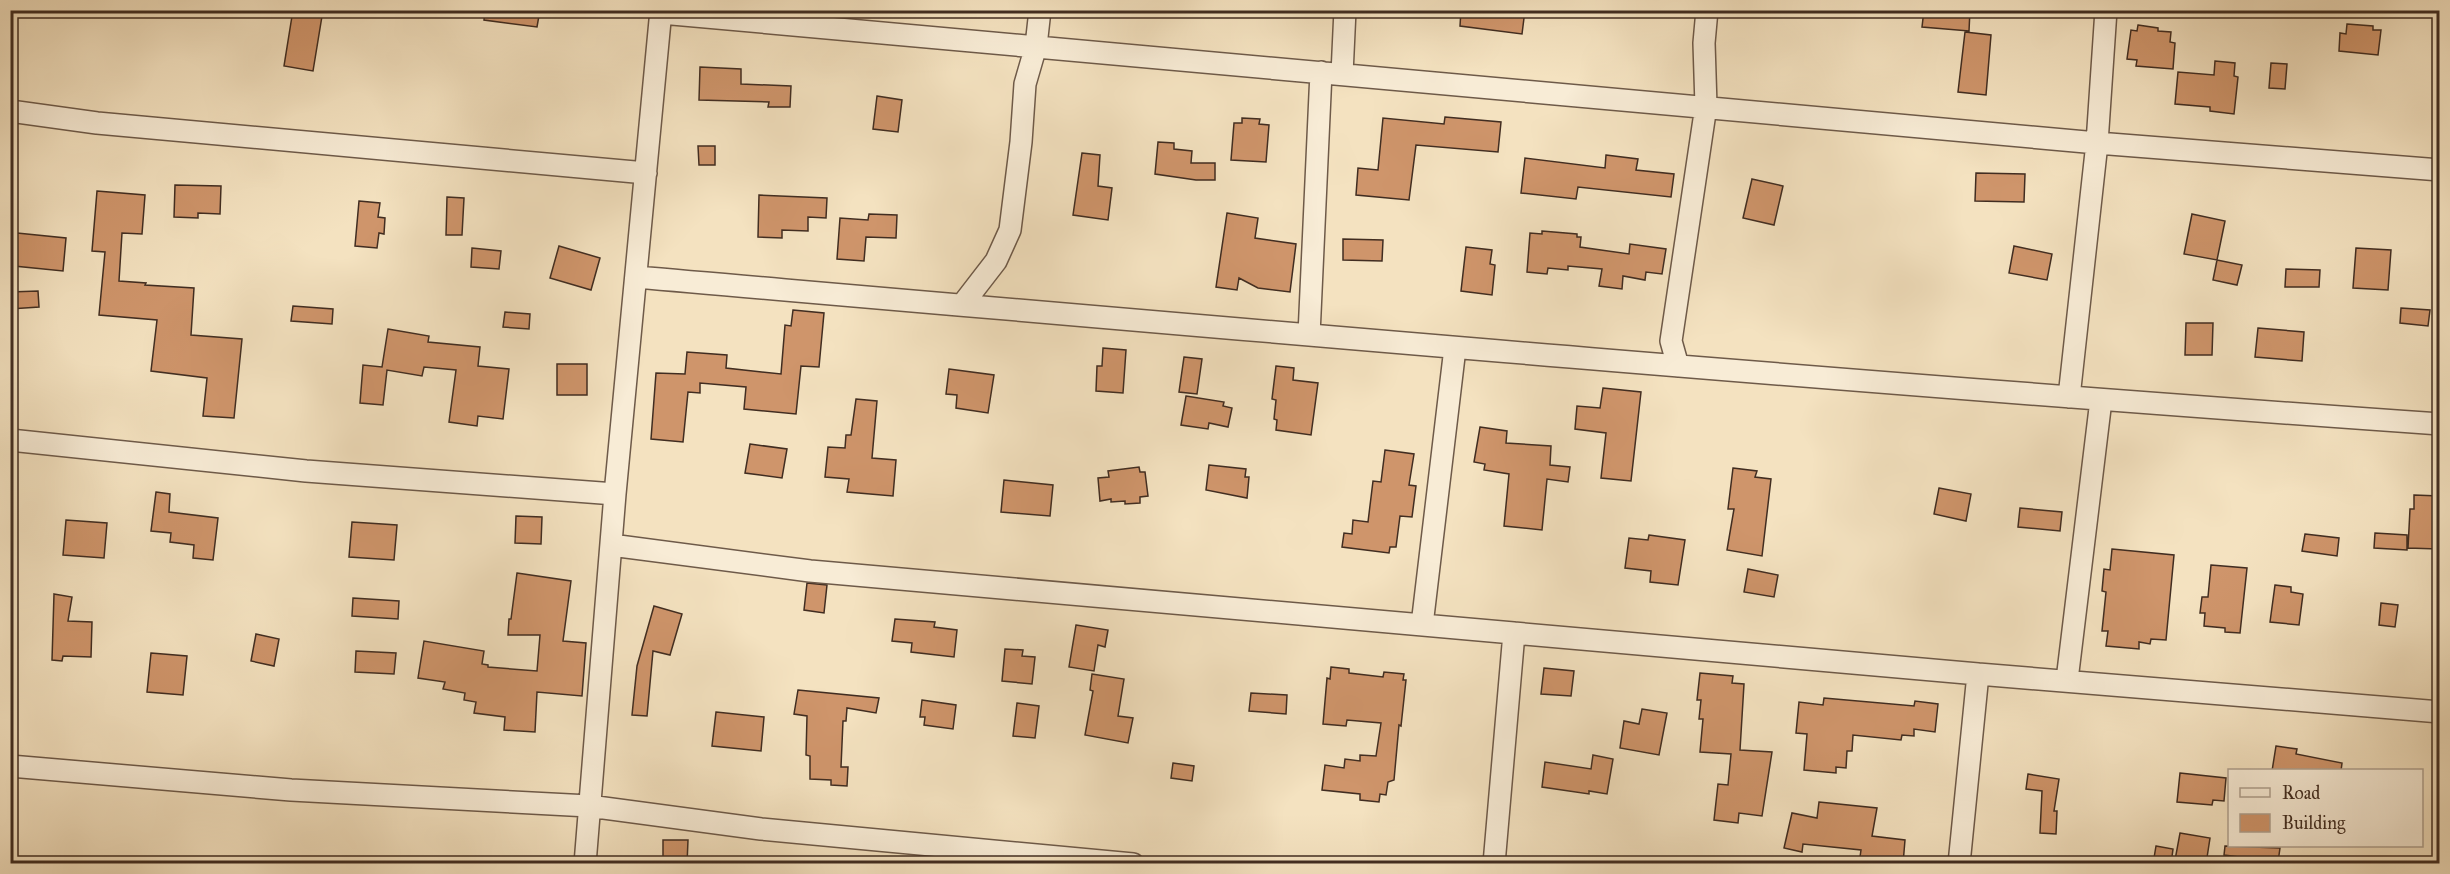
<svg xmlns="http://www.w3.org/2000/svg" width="2450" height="874" viewBox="0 0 2450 874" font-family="'IM FELL Great Primer',serif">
  <rect width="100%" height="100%" fill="#f4e2c0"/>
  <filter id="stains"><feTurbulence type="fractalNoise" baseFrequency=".00333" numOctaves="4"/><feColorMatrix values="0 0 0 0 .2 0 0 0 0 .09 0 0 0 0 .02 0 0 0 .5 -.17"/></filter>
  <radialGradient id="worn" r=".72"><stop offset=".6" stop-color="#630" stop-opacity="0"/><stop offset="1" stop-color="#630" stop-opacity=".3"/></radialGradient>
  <path fill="#cf956b" stroke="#412d21" stroke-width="1.5" d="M 293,10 L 323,10 L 313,71 L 284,66 Z
    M 485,10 L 540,10 L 537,27 L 484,20 Z
    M 1461,10 L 1525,10 L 1522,34 L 1460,26 Z
    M 1924,10 L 1970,10 L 1969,31 L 1922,27 Z
    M 2347,24 L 2373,26 L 2373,30 L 2381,30 L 2378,55 L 2339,51 L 2340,33 L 2346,34 Z
    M 2138,25 L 2158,28 L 2158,31 L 2171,32 L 2170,42 L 2175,43 L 2173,69 L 2136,66 L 2137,60 L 2127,59 L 2131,30 L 2137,31 Z
    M 1965,32 L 1991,35 L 1986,95 L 1958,92 Z
    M 2215,61 L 2235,63 L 2234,76 L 2238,77 L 2234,114 L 2210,111 L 2210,107 L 2175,104 L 2178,72 L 2214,75 Z
    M 2271,63 L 2287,64 L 2285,89 L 2269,88 Z
    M 700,67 L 741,69 L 741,84 L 791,86 L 790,107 L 768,107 L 769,102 L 699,100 Z
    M 877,96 L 902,100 L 898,132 L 873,129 Z
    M 1445,117 L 1501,122 L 1498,152 L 1416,145 L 1409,200 L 1356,195 L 1358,168 L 1378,170 L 1383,118 L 1444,124 Z
    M 1242,118 L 1260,119 L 1259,124 L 1269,125 L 1266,162 L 1231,160 L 1234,123 L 1242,123 Z
    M 1158,142 L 1174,143 L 1174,149 L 1192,151 L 1191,163 L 1215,163 L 1215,180 L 1196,180 L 1155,174 Z
    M 698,146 L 715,146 L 715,165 L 699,165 Z
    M 1082,153 L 1100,155 L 1098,186 L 1112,188 L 1108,220 L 1073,215 Z
    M 1606,155 L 1638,159 L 1636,170 L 1674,174 L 1671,197 L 1578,187 L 1576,199 L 1521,193 L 1525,158 L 1605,168 Z
    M 1976,173 L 2025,174 L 2024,202 L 1975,201 Z
    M 1752,179 L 1783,186 L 1774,225 L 1743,218 Z
    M 175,185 L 221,186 L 220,214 L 198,213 L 198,218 L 174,217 Z
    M 97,191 L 145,195 L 142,234 L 122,233 L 119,281 L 146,283 L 145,285 L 194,288 L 191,335 L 242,339 L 234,418 L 203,416 L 207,378 L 151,371 L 157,320 L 99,315 L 105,252 L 92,251 Z
    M 759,195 L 827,198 L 826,218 L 808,217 L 808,231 L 782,230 L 782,238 L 758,237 Z
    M 447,197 L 464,198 L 462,235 L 446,235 Z
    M 359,201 L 380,203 L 378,217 L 385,218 L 384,234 L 379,233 L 377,248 L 355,246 Z
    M 1227,213 L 1258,218 L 1255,238 L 1296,244 L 1290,292 L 1258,288 L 1239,278 L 1237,290 L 1216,287 Z
    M 869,214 L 897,215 L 896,238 L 866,237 L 864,261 L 837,259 L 840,218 L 868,220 Z
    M 2192,214 L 2225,221 L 2217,260 L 2184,254 Z
    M 1542,231 L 1577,234 L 1577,237 L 1581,237 L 1580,247 L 1629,254 L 1630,244 L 1666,249 L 1662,274 L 1646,272 L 1645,280 L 1623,276 L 1622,289 L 1599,286 L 1602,269 L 1568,266 L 1568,270 L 1548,268 L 1547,274 L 1527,272 L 1530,233 L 1542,234 Z
    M 17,233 L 66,238 L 63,271 L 14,266 Z
    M 1343,239 L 1383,240 L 1382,261 L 1343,260 Z
    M 559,246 L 600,258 L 591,290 L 550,278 Z
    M 2014,246 L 2052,254 L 2047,280 L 2009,273 Z
    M 1466,247 L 1492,250 L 1490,264 L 1495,265 L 1492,295 L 1461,291 Z
    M 472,248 L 501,251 L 499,269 L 471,267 Z
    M 2356,248 L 2391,250 L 2388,290 L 2353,288 Z
    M 2217,260 L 2242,265 L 2237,285 L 2213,280 Z
    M 2286,269 L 2320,270 L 2319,287 L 2285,287 Z
    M 38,291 L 39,307 L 10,309 L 10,292 Z
    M 293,306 L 333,309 L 332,324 L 291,321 Z
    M 2401,308 L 2430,310 L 2428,326 L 2400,323 Z
    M 793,310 L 824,313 L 819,367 L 801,366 L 796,414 L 744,409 L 746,387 L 700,383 L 700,393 L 688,392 L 683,442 L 651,439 L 656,373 L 685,374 L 687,352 L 727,355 L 726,368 L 781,374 L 785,325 L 791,326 Z
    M 505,312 L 530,314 L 529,329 L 503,327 Z
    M 2186,323 L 2213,323 L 2212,355 L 2185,355 Z
    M 2258,328 L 2304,332 L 2302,361 L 2255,357 Z
    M 388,329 L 429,336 L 428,342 L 480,347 L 478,366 L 509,369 L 503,419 L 478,416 L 477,426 L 449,422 L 456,370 L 424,367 L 422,376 L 387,370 L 383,405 L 360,403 L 363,365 L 382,367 Z
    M 1103,348 L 1126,350 L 1123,393 L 1096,391 L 1097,366 L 1102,366 Z
    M 1184,357 L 1202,359 L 1197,394 L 1179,392 Z
    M 557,364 L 587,364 L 587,395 L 557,395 Z
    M 1276,366 L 1294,368 L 1293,380 L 1318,383 L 1311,435 L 1276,430 L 1277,420 L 1274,419 L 1276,400 L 1272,399 Z
    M 949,369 L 994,375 L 988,413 L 956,408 L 957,395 L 946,394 Z
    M 1603,388 L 1641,392 L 1631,481 L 1601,478 L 1606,433 L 1575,429 L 1577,406 L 1600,408 Z
    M 1186,396 L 1224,402 L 1223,406 L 1232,408 L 1228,427 L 1209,423 L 1208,429 L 1181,425 Z
    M 856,399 L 877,401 L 872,458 L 896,460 L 893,496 L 847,492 L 849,479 L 825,477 L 828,447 L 845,448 L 846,435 L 851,435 Z
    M 1480,427 L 1507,431 L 1506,443 L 1551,446 L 1550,465 L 1570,467 L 1568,482 L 1547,479 L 1542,530 L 1504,526 L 1509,474 L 1484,470 L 1485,464 L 1474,462 Z
    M 750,444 L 787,449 L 782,478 L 745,473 Z
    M 1385,450 L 1414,454 L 1409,485 L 1416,486 L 1412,517 L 1400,516 L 1396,547 L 1390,547 L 1389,553 L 1342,547 L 1344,533 L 1352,534 L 1353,520 L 1368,522 L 1373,481 L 1381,482 Z
    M 1209,465 L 1246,469 L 1245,477 L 1249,477 L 1247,498 L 1206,490 Z
    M 1139,467 L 1140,472 L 1145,472 L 1148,496 L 1140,497 L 1140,503 L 1125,504 L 1125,501 L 1111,502 L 1111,499 L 1100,501 L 1098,478 L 1109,477 L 1108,471 Z
    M 1733,468 L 1757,471 L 1755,477 L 1771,479 L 1762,556 L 1727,550 L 1734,509 L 1728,509 Z
    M 1004,480 L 1053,485 L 1050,516 L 1001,512 Z
    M 1939,488 L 1971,494 L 1966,521 L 1934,514 Z
    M 156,492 L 170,494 L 169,512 L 218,518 L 213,560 L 193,558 L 194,545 L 170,542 L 171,533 L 151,531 Z
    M 2414,495 L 2439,496 L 2438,549 L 2408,548 L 2410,509 L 2414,509 Z
    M 2020,508 L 2062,512 L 2060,531 L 2018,527 Z
    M 516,516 L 542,517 L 541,544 L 515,543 Z
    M 66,520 L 107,523 L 104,558 L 63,555 Z
    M 352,522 L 397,525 L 394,560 L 349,557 Z
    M 2375,533 L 2407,535 L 2407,550 L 2374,548 Z
    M 2305,534 L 2339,538 L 2337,556 L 2302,551 Z
    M 1649,535 L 1685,540 L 1678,585 L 1650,582 L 1651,571 L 1625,568 L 1629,538 L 1648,540 Z
    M 2112,549 L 2174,555 L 2166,640 L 2151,639 L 2150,644 L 2139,642 L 2139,649 L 2106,646 L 2108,631 L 2102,631 L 2106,592 L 2102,591 L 2104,569 L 2110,570 Z
    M 2211,565 L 2247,568 L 2240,633 L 2225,632 L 2225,628 L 2204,626 L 2205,613 L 2200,613 L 2202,597 L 2208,597 Z
    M 1748,569 L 1778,575 L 1774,597 L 1744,592 Z
    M 517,573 L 571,581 L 563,641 L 586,643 L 582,696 L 537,692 L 535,732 L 504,730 L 505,717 L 474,713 L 476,702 L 464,700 L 465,693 L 443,689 L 445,682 L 418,678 L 424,641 L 484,651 L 482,664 L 488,665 L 488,667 L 537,671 L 540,635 L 508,635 L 509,619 L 511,619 Z
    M 807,583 L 827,585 L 824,613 L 804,610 Z
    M 2275,585 L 2291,587 L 2291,592 L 2303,594 L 2299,625 L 2270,622 Z
    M 54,594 L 72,597 L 68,621 L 92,622 L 91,657 L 63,656 L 62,661 L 52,660 Z
    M 353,598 L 399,601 L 398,619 L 352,616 Z
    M 2381,603 L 2398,605 L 2395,627 L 2379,625 Z
    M 654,606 L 682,614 L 670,655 L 653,651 L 647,716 L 632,715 L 637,666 Z
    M 895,619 L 935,622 L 934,627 L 957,630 L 954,657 L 911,652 L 912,643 L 892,641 Z
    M 1076,625 L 1108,630 L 1105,647 L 1098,645 L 1094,671 L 1069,667 Z
    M 256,634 L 279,639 L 274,666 L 251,661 Z
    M 1005,649 L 1023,650 L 1022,656 L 1035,657 L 1032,684 L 1002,681 Z
    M 356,651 L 396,653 L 394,674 L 355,672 Z
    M 151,653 L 187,656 L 183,695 L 147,692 Z
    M 1331,667 L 1349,669 L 1349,673 L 1383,677 L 1384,672 L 1404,674 L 1403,680 L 1406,680 L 1401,726 L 1399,725 L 1394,780 L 1388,782 L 1386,795 L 1380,794 L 1379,802 L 1360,800 L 1360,794 L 1322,790 L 1325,765 L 1344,768 L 1345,759 L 1360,761 L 1360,755 L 1376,756 L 1381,723 L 1347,720 L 1346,726 L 1323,724 L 1327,678 L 1330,679 Z
    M 1544,668 L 1574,671 L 1571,696 L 1541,694 Z
    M 1700,673 L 1733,676 L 1732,683 L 1744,684 L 1740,750 L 1772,752 L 1762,816 L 1739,813 L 1738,823 L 1714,820 L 1718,784 L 1728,785 L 1731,754 L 1700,752 L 1703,719 L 1699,719 L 1701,700 L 1697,700 Z
    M 1092,674 L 1124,679 L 1118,716 L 1133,718 L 1128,743 L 1085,735 L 1093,691 L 1090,690 Z
    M 798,690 L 879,698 L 876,713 L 847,708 L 846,721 L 843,721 L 841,767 L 848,767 L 847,786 L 831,785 L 831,780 L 810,779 L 810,756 L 806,755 L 807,716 L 794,714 Z
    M 1251,693 L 1287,695 L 1286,714 L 1249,711 Z
    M 1824,698 L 1914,706 L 1915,701 L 1938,704 L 1935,732 L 1914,729 L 1914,736 L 1902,735 L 1901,740 L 1853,735 L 1852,751 L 1847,751 L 1846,768 L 1836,767 L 1836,773 L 1804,770 L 1807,734 L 1796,733 L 1799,702 L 1823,705 Z
    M 922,700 L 956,705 L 953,729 L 924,725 L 925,717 L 920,717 Z
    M 1017,703 L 1039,706 L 1035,738 L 1013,736 Z
    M 1642,709 L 1667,713 L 1659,755 L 1620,748 L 1624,721 L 1639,724 Z
    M 716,712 L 764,717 L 761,751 L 712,746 Z
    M 2276,746 L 2297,749 L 2296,754 L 2342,763 L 2341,771 L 2272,771 Z
    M 1593,755 L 1613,759 L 1607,794 L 1589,791 L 1589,794 L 1542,787 L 1545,762 L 1591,769 Z
    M 1173,763 L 1194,766 L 1192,781 L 1171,778 Z
    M 2180,773 L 2226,778 L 2224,801 L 2213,800 L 2212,805 L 2177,802 Z
    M 2028,774 L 2059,779 L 2054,811 L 2057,811 L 2056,834 L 2040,833 L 2042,791 L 2026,789 Z
    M 1819,802 L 1877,808 L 1872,836 L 1905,840 L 1903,864 L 1859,864 L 1861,850 L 1803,844 L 1802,852 L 1784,848 L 1792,813 L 1817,818 Z
    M 2180,833 L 2210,838 L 2206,864 L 2175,860 Z
    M 663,840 L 688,840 L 687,864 L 663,864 Z
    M 2156,846 L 2173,849 L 2171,864 L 2153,864 Z
    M 2225,846 L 2280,848 L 2278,862 L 2224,855 Z"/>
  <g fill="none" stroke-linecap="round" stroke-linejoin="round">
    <g stroke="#6e5a49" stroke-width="24">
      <path id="minor" d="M 661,13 L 2097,143 L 2440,170
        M 1342,74 L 1345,10
        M 10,111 L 97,123 L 646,173
        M 636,277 C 1237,329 1838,382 2440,424
        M 962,305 L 996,261 L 1010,230 L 1021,142 L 1025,84 L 1036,46 L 1040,10
        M 1309,335 L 1321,72
        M 1678,366 L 1671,341 L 1706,106 L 1704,43 L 1707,10
        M 2069,397 L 2097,143 L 2106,10
        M 10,440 L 306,471 L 615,494
        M 611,545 L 810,571 L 1978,674 L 2440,712
        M 1422,625 L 1455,348
        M 2067,680 L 2101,400
        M 10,766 L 291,790 L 589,806 L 761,829 L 1133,864
        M 585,864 L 615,494 L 661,10
        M 1494,864 L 1514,633
        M 1959,864 L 1978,674"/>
    </g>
    <use href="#minor" stroke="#f8ecd6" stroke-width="21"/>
  </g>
  <rect width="2450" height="874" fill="none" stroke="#f4e2c0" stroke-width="36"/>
  <rect x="12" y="12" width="2426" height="850" fill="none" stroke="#412d21" stroke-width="3"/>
  <rect x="18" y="18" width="2414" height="838" fill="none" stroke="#412d21" stroke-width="1.5"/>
  <rect x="2228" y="769" width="195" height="78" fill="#f8ecd6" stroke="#afa08e" stroke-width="1.5"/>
  <rect x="2240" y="788" width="30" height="9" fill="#f8ecd6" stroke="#afa08e" stroke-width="1.5"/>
  <text x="2282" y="799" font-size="18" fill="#412d21">Road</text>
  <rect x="2240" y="814" width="30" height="18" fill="#cf956b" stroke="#afa08e" stroke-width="1.5"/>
  <text x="2282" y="829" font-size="18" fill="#412d21">Building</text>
  <rect width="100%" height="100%" filter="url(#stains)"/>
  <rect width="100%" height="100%" fill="url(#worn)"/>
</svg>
